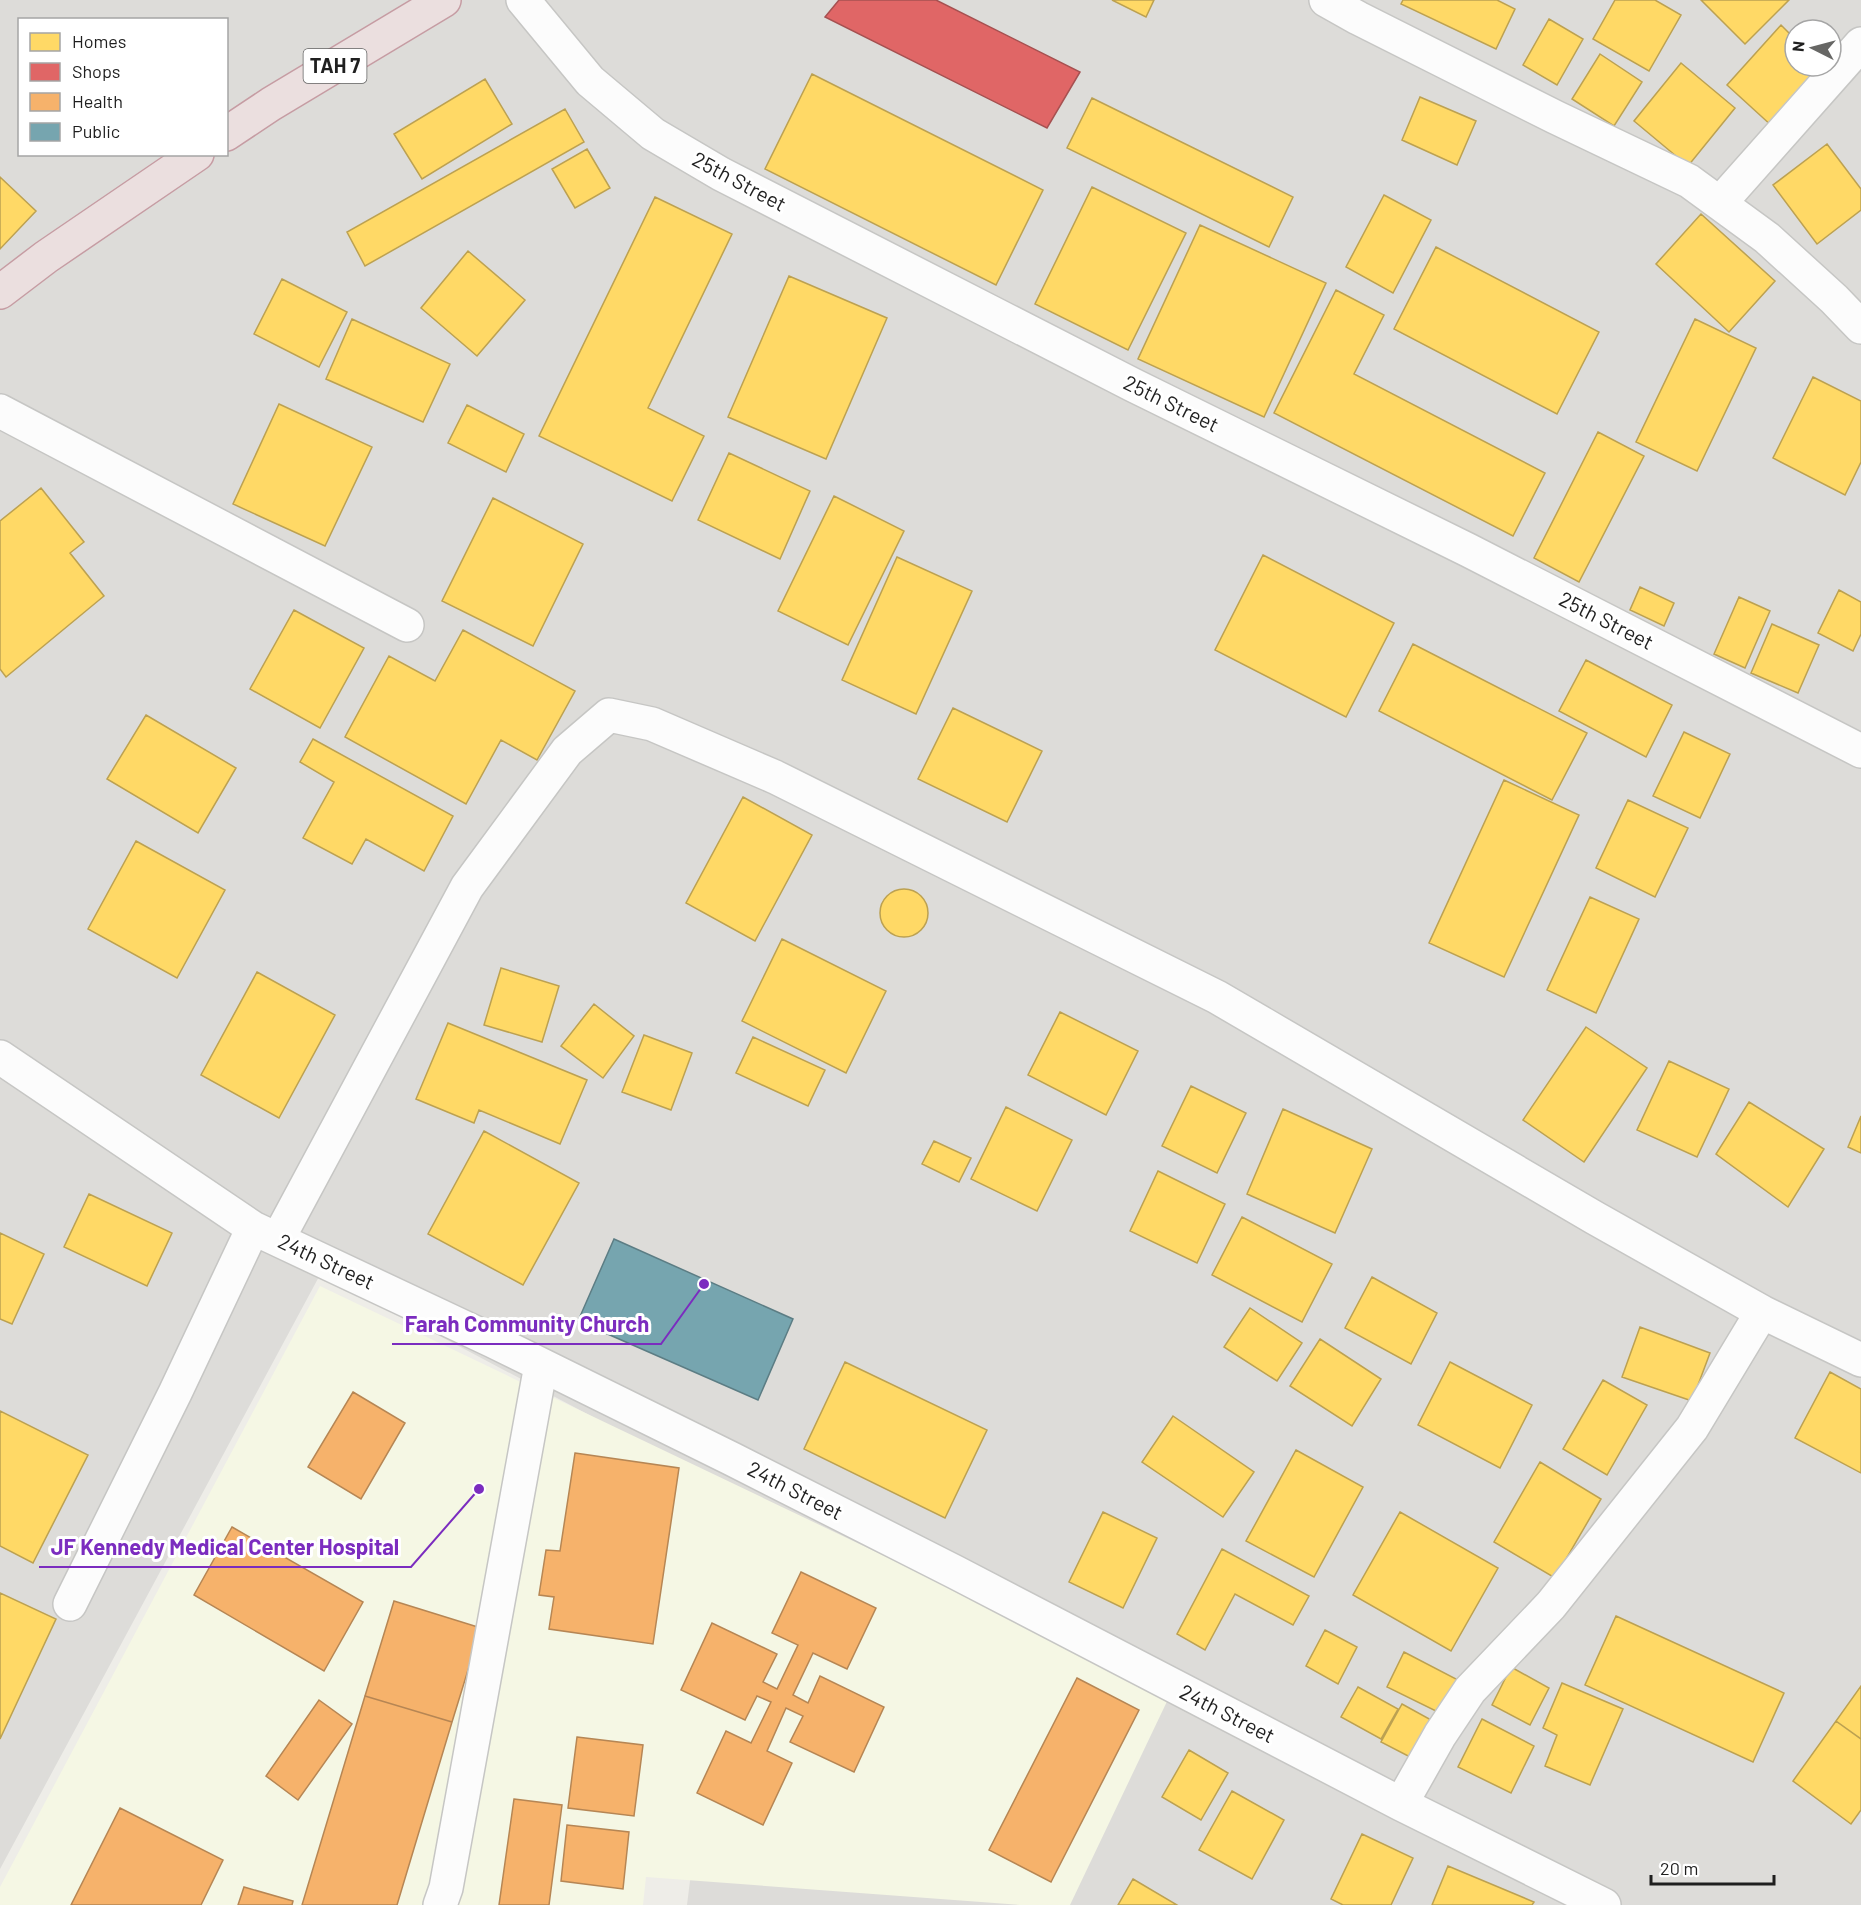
<svg xmlns="http://www.w3.org/2000/svg" width="1861" height="1905" viewBox="0 0 1861 1905" font-family="Barlow,sans-serif">
  <rect width="100%" height="100%" fill="#eeede8"/>
  <path fill="#dddcd9" fill-rule="evenodd" d="M 0,0 L 1861,0 L 1861,1905 L 687,1905 L 738,1494 L 321,1273 L 0,1869 ZM 20,20 L 226,20 L 226,154 L 20,154 ZM 1795,30 L 1831,30 L 1831,66 L 1795,66 Z"/>
  <path fill="#f5f7e4" d="M 320,1286 L 1171,1693 L 1070,1905 L 1020,1905 L 646,1877 L 643,1905 L 0,1905 L 0,1887 Z"/>
  <path fill="#ffd966" stroke="#bca151" stroke-width="1.5" d="M 1112,0 L 1154,0 L 1146,17 Z
    M 1403,0 L 1497,0 L 1515,9 L 1496,49 L 1401,4 Z
    M 1615,0 L 1655,0 L 1681,15 L 1649,71 L 1593,39 Z
    M 1701,0 L 1789,0 L 1745,44 Z
    M 1549,19 L 1583,39 L 1557,85 L 1523,65 Z
    M 1781,25 L 1795,39 L 1795,66 L 1824,66 L 1773,127 L 1727,85 Z
    M 1600,54 L 1642,82 L 1614,126 L 1572,99 Z
    M 1681,63 L 1735,108 L 1688,166 L 1634,121 Z
    M 812,74 L 1043,190 L 996,285 L 765,169 Z
    M 485,79 L 512,124 L 422,179 L 394,134 Z
    M 1420,97 L 1476,121 L 1457,165 L 1402,140 Z
    M 1092,98 L 1293,197 L 1269,247 L 1067,148 Z
    M 565,109 L 584,142 L 365,266 L 347,232 Z
    M 1827,144 L 1861,189 L 1861,210 L 1817,244 L 1773,185 Z
    M 587,149 L 610,188 L 575,208 L 552,169 Z
    M 0,177 L 36,211 L 0,249 Z
    M 1092,187 L 1186,233 L 1128,350 L 1035,304 Z
    M 1384,195 L 1431,220 L 1393,293 L 1346,267 Z
    M 655,197 L 732,234 L 648,408 L 704,436 L 672,501 L 539,436 Z
    M 1701,214 L 1775,281 L 1729,332 L 1656,264 Z
    M 1200,225 L 1326,283 L 1264,417 L 1138,359 Z
    M 1436,247 L 1599,332 L 1557,414 L 1394,329 Z
    M 468,251 L 525,300 L 477,356 L 421,308 Z
    M 789,276 L 887,318 L 826,459 L 728,417 Z
    M 282,279 L 347,312 L 319,367 L 254,334 Z
    M 1336,290 L 1384,315 L 1354,374 L 1545,473 L 1513,536 L 1274,413 Z
    M 352,319 L 450,364 L 423,422 L 326,379 Z
    M 1695,319 L 1756,348 L 1697,471 L 1636,442 Z
    M 1813,377 L 1861,401 L 1861,462 L 1845,495 L 1773,458 Z
    M 279,404 L 372,447 L 325,546 L 233,504 Z
    M 467,405 L 524,434 L 506,472 L 448,443 Z
    M 1598,432 L 1644,456 L 1579,582 L 1534,558 Z
    M 729,453 L 810,491 L 780,559 L 698,520 Z
    M 41,488 L 84,542 L 70,553 L 104,596 L 6,677 L 0,669 L 0,521 Z
    M 834,496 L 904,531 L 848,645 L 778,611 Z
    M 493,498 L 583,544 L 533,646 L 442,601 Z
    M 1263,555 L 1394,623 L 1346,717 L 1215,650 Z
    M 897,557 L 972,591 L 916,714 L 842,680 Z
    M 1640,587 L 1674,603 L 1664,626 L 1630,610 Z
    M 1839,590 L 1861,602 L 1861,634 L 1853,651 L 1818,633 Z
    M 1739,597 L 1770,611 L 1745,668 L 1714,654 Z
    M 294,610 L 364,648 L 320,728 L 250,689 Z
    M 1772,624 L 1819,645 L 1798,693 L 1751,673 Z
    M 463,630 L 575,691 L 537,760 L 501,740 L 466,804 L 345,737 L 389,656 L 435,681 Z
    M 1413,644 L 1587,733 L 1552,800 L 1379,711 Z
    M 1586,660 L 1672,705 L 1646,757 L 1559,711 Z
    M 953,708 L 1042,751 L 1007,822 L 918,779 Z
    M 146,715 L 236,768 L 198,833 L 107,779 Z
    M 1684,732 L 1730,754 L 1700,818 L 1653,796 Z
    M 313,739 L 453,816 L 424,871 L 366,839 L 352,864 L 303,838 L 334,782 L 300,762 Z
    M 1504,780 L 1579,815 L 1504,977 L 1429,943 Z
    M 743,797 L 812,835 L 755,941 L 686,903 Z
    M 1628,800 L 1688,828 L 1655,897 L 1596,868 Z
    M 136,841 L 225,890 L 177,978 L 88,929 Z
    M880 913a24 24 0 1 1 48 0a24 24 0 1 1-48 0Z
    M 1590,897 L 1639,919 L 1596,1013 L 1547,990 Z
    M 782,939 L 886,991 L 846,1073 L 742,1021 Z
    M 501,968 L 559,986 L 542,1042 L 484,1025 Z
    M 257,972 L 335,1015 L 279,1118 L 201,1075 Z
    M 594,1004 L 634,1036 L 603,1078 L 561,1046 Z
    M 1060,1012 L 1138,1051 L 1106,1115 L 1028,1075 Z
    M 448,1023 L 587,1080 L 560,1144 L 479,1110 L 474,1123 L 416,1099 Z
    M 1586,1027 L 1647,1068 L 1584,1162 L 1523,1120 Z
    M 644,1035 L 692,1053 L 671,1110 L 622,1092 Z
    M 753,1037 L 825,1070 L 808,1106 L 736,1073 Z
    M 1669,1061 L 1729,1089 L 1697,1157 L 1637,1130 Z
    M 1191,1086 L 1246,1113 L 1217,1173 L 1162,1146 Z
    M 1749,1102 L 1824,1149 L 1788,1207 L 1716,1154 Z
    M 1006,1107 L 1072,1140 L 1037,1211 L 971,1179 Z
    M 1283,1109 L 1372,1149 L 1335,1233 L 1247,1194 Z
    M 1861,1116 L 1861,1153 L 1848,1147 Z
    M 484,1131 L 579,1183 L 523,1285 L 428,1234 Z
    M 934,1141 L 971,1158 L 959,1182 L 922,1164 Z
    M 1158,1171 L 1225,1204 L 1197,1263 L 1130,1231 Z
    M 89,1194 L 172,1233 L 147,1286 L 64,1247 Z
    M 1242,1217 L 1332,1264 L 1302,1322 L 1212,1275 Z
    M 0,1233 L 44,1254 L 12,1324 L 0,1319 Z
    M 1372,1277 L 1437,1313 L 1411,1364 L 1345,1328 Z
    M 1250,1308 L 1302,1343 L 1277,1381 L 1224,1347 Z
    M 1640,1327 L 1710,1353 L 1692,1401 L 1622,1377 Z
    M 1320,1339 L 1381,1379 L 1352,1426 L 1290,1386 Z
    M 845,1362 L 987,1430 L 945,1518 L 804,1449 Z
    M 1450,1362 L 1532,1405 L 1500,1468 L 1418,1425 Z
    M 1830,1372 L 1861,1389 L 1861,1473 L 1795,1438 Z
    M 1603,1380 L 1647,1405 L 1607,1475 L 1563,1449 Z
    M 0,1411 L 88,1455 L 33,1563 L 0,1546 Z
    M 1173,1416 L 1254,1472 L 1223,1517 L 1142,1462 Z
    M 1296,1450 L 1363,1487 L 1314,1577 L 1246,1541 Z
    M 1540,1462 L 1601,1499 L 1555,1578 L 1494,1542 Z
    M 1103,1512 L 1157,1538 L 1123,1608 L 1069,1582 Z
    M 1400,1512 L 1498,1568 L 1451,1651 L 1353,1595 Z
    M 1222,1549 L 1309,1596 L 1293,1625 L 1235,1594 L 1205,1650 L 1177,1634 Z
    M 0,1593 L 56,1619 L 0,1739 Z
    M 1616,1616 L 1784,1693 L 1753,1762 L 1585,1685 Z
    M 1325,1630 L 1357,1647 L 1338,1684 L 1306,1666 Z
    M 1404,1652 L 1458,1680 L 1442,1714 L 1387,1687 Z
    M 1511,1667 L 1549,1688 L 1530,1725 L 1492,1705 Z
    M 1562,1683 L 1623,1709 L 1590,1785 L 1545,1766 L 1557,1735 L 1543,1728 Z
    M 1861,1686 L 1861,1739 L 1836,1721 Z
    M 1358,1687 L 1398,1709 L 1381,1739 L 1341,1717 Z
    M 1402,1704 L 1433,1721 L 1412,1758 L 1381,1742 Z
    M 1482,1719 L 1534,1746 L 1511,1793 L 1458,1767 Z
    M 1836,1721 L 1861,1739 L 1861,1810 L 1851,1824 L 1793,1781 Z
    M 1189,1750 L 1228,1773 L 1201,1820 L 1162,1797 Z
    M 1232,1791 L 1284,1820 L 1252,1879 L 1199,1850 Z
    M 1362,1834 L 1413,1858 L 1391,1905 L 1343,1905 L 1331,1899 Z
    M 1448,1866 L 1534,1902 L 1532,1905 L 1432,1905 Z
    M 1133,1879 L 1177,1905 L 1118,1905 Z"/>
  <path fill="#e06666" stroke="#a65151" stroke-width="1.5" d="M 839,0 L 936,0 L 1080,72 L 1047,128 L 825,17 Z"/>
  <path fill="#f6b26b" stroke="#b68654" stroke-width="1.5" d="M 353,1392 L 405,1423 L 361,1499 L 308,1467 Z
    M 575,1453 L 679,1468 L 653,1644 L 549,1629 L 554,1597 L 539,1595 L 546,1550 L 560,1551 Z
    M 232,1527 L 363,1602 L 324,1671 L 194,1595 Z
    M 801,1572 L 876,1608 L 847,1669 L 813,1653 L 793,1695 L 808,1703 L 820,1676 L 884,1707 L 854,1772 L 790,1742 L 803,1716 L 786,1708 L 767,1751 L 792,1763 L 763,1825 L 697,1793 L 726,1731 L 751,1743 L 771,1702 L 757,1696 L 745,1720 L 681,1690 L 712,1623 L 777,1654 L 763,1682 L 777,1689 L 798,1645 L 772,1633 Z
    M 394,1601 L 481,1628 L 452,1722 L 365,1696 Z
    M 1077,1678 L 1139,1710 L 1051,1882 L 989,1850 Z
    M 365,1696 L 452,1722 L 397,1905 L 302,1905 Z
    M 319,1700 L 352,1724 L 298,1800 L 266,1776 Z
    M 577,1737 L 643,1745 L 634,1816 L 568,1808 Z
    M 514,1799 L 562,1805 L 549,1905 L 499,1905 Z
    M 120,1808 L 223,1860 L 201,1905 L 71,1905 Z
    M 567,1825 L 629,1832 L 623,1889 L 561,1881 Z
    M 244,1887 L 293,1901 L 292,1905 L 238,1905 Z"/>
  <path fill="#76a5af" stroke="#5c7d84" stroke-width="1.5" d="M 614,1239 L 793,1319 L 758,1400 L 578,1321 Z"/>
  <g fill="none" stroke-linecap="round" stroke-linejoin="round">
    <g stroke="#c6c6c4" stroke-width="36">
      <path id="minor" d="M 523,0 L 590,81 L 653,134 L 721,174 L 1133,385 L 1468,550 L 1861,751
        M 1326,0 L 1358,18 L 1555,117 L 1689,181 L 1767,238 L 1834,299 L 1861,327
        M 1720,203 L 1861,44
        M 0,411 L 407,625
        M 0,1057 L 253,1228 L 493,1341 L 732,1459 L 955,1572 L 1401,1804 L 1604,1905
        M 278,1239 L 467,887 L 567,751 L 609,715 L 652,724 L 775,777 L 1217,997 L 1595,1218 L 1762,1312 L 1861,1360
        M 70,1604 L 175,1393 L 253,1228
        M 1401,1804 L 1440,1735 L 1470,1690 L 1551,1605 L 1692,1428 L 1762,1312
        M 440,1905 L 446,1888 L 541,1365"/>
    </g>
    <g stroke="#c69ca3" stroke-width="36">
      <path id="highway" d="M 226,134 L 271,104 L 444,0
        M 0,292 L 46,257 L 197,154"/>
    </g>
    <use href="#minor" stroke="#fcfcfc" stroke-width="33"/>
    <use href="#highway" stroke="#ebdfdf" stroke-width="33"/>
  </g>
  <g text-anchor="middle" stroke-width="6" stroke-linejoin="round" paint-order="stroke">
    <rect fill="#fff" stroke="#626262" stroke-width="1.5" x="303.5" y="49" width="63" height="34" rx="4.5"/>
    <g font-size="20" font-weight="bold" fill="#1f1f1f">
      <text x="335" y="73">TAH 7</text>
    </g>
    <g font-size="21" fill="#1f1f1f" stroke="#fff">
      <text transform="translate(739 182) rotate(28)" y="7">25th Street</text>
      <text transform="translate(1171 404) rotate(26)" y="7">25th Street</text>
      <text transform="translate(1606 621) rotate(27)" y="7">25th Street</text>
      <text transform="translate(326 1262) rotate(25)" y="7">24th Street</text>
      <text transform="translate(795 1491) rotate(27)" y="7">24th Street</text>
      <text transform="translate(1227 1714) rotate(27)" y="7">24th Street</text>
    </g>
  </g>
  <path fill="none" stroke="#7b2cbf" stroke-width="2" d="M704 1284L661 1344H392M479 1489L411 1567H39"/>
  <g fill="#7b2cbf" stroke="#fff" stroke-width="2">
    <circle cx="704" cy="1284" r="6"/>
    <circle cx="479" cy="1489" r="6"/>
  </g>
  <g font-size="22" text-anchor="middle" font-weight="bold" fill="#7b2cbf" stroke="#fff" stroke-width="6" stroke-linejoin="round" paint-order="stroke">
    <text x="527" y="1332">Farah Community Church</text>
    <text x="225" y="1555">JF Kennedy Medical Center Hospital</text>
  </g>
  <rect x="18" y="18" width="210" height="138" fill="#ffffff" stroke="#a5a5a5" stroke-width="1.5"/>
  <rect x="30" y="33" width="30" height="18" fill="#ffd966" stroke="#a5a5a5" stroke-width="1.5"/>
  <text x="72" y="48" font-size="18" fill="#1f1f1f">Homes</text>
  <rect x="30" y="63" width="30" height="18" fill="#e06666" stroke="#a5a5a5" stroke-width="1.5"/>
  <text x="72" y="78" font-size="18" fill="#1f1f1f">Shops</text>
  <rect x="30" y="93" width="30" height="18" fill="#f6b26b" stroke="#a5a5a5" stroke-width="1.5"/>
  <text x="72" y="108" font-size="18" fill="#1f1f1f">Health</text>
  <rect x="30" y="123" width="30" height="18" fill="#76a5af" stroke="#a5a5a5" stroke-width="1.5"/>
  <text x="72" y="138" font-size="18" fill="#1f1f1f">Public</text>
  <g transform="translate(1813 48) rotate(276)"><circle r="28" fill="#ffffff" stroke="#a5a5a5" stroke-width="1.5"/>
  <path d="M0-4.5L10 22L0 15L-10 22Z" fill="#676765"/>
  <text y="-9" font-size="16" font-weight="bold" text-anchor="middle" fill="#1f1f1f">N</text>
  </g>
  <path d="M1651 1875v9h123v-9" fill="none" stroke="#1f1f1f" stroke-width="3"/>
  <text x="1660" y="1875" font-size="18" fill="#1f1f1f" stroke="#ffffff" stroke-width="4.5" paint-order="stroke">20 m</text>
</svg>
